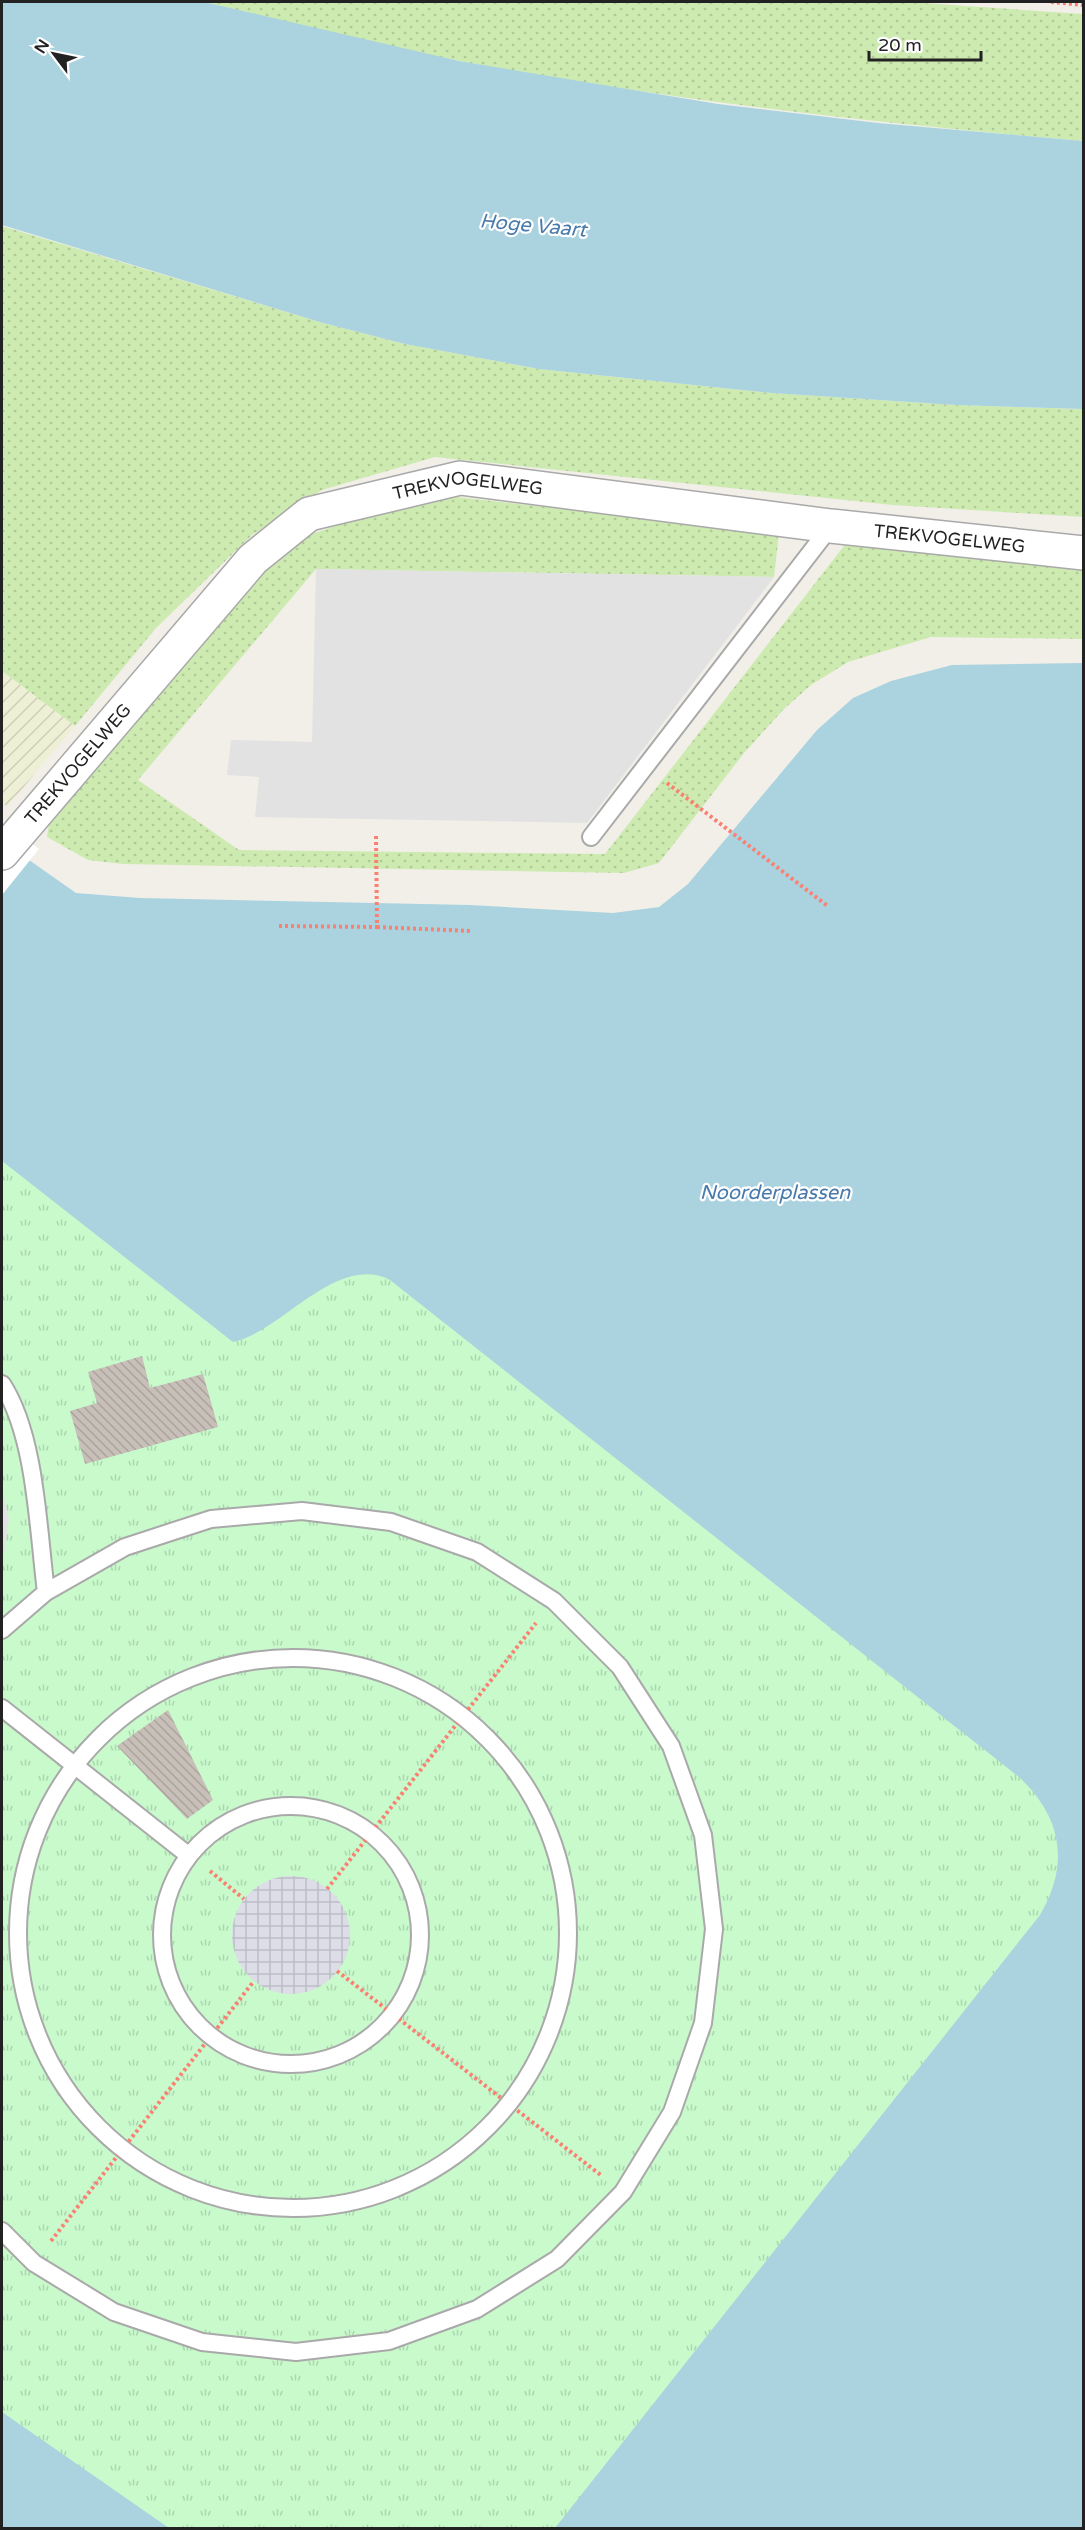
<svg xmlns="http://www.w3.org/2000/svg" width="1085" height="2530" viewBox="0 0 1085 2530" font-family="'Varela Round',sans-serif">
  <defs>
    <pattern id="farmland-furrows" width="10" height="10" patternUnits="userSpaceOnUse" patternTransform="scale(1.5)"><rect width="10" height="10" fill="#eef0d5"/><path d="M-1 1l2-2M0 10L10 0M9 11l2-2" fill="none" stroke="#ccceb7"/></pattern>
    <pattern id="grass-dots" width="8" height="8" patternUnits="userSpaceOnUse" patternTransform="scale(1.5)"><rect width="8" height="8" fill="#cdebb0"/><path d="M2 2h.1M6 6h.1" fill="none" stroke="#b0c997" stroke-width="1.8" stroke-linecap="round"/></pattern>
    <pattern id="park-tufts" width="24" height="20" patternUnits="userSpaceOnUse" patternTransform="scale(1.5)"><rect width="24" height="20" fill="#c8facc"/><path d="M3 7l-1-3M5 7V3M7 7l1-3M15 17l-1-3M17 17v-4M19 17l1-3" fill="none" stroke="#acd6af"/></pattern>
    <pattern id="plaza-grid" width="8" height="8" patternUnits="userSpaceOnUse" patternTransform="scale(1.5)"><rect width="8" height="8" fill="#dddde8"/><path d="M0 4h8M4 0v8" fill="none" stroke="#bdbdc7"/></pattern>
    <pattern id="building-back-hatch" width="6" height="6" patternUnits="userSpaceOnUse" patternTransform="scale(1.5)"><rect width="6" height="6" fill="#c7bfb8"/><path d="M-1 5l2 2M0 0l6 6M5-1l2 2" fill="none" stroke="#aba49e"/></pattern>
  </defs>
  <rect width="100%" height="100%" fill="#f2efe9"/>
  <path fill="url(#farmland-furrows)" d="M 2,671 L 75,726 L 7,807 L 2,802 Z"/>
  <path fill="url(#grass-dots)" d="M 204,2 L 909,2 L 1083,14 L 1083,141 C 874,123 667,100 460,61 C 374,45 289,22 204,2 Z
    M 2,226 L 323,323 L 405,344 L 539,369 L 772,393 L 956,405 L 1083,409 L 1083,517 L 893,505 L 435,457 L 322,490 L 252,535 L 156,628 L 75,726 L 2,671 Z
    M 457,497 L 779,534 L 774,577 L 316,569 L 138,780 L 239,850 L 605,854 L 847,542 L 1083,561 L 1083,639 L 931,637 L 848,662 L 811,685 L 784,709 L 744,753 L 659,863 L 624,873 L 123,864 L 88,860 L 47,837 L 49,823 L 267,566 L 312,534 L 387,508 Z"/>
  <path fill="url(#park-tufts)" d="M 2,1147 L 363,1250 L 1083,1813 L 1083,1891 L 575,2528 L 146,2528 L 2,2427 Z"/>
  <path fill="#e2e2e2" d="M 316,569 L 774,577 L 587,823 L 255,817 L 259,777 L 227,775 L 231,740 L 312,742 Z
    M 2,1488 L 9,1519 L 2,1571 Z"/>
  <path fill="url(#plaza-grid)" d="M232 1935a59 59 0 1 1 118 0a59 59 0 1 1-118 0Z"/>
  <path fill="#aad3df" d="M 2,2 L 204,2 L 459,61 L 718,104 L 878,123 L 1083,141 L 1083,409 L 956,405 L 772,393 L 539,369 L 405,344 L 323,323 L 2,225 Z
    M 1083,663 L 1083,2528 L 555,2528 L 1040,1915 C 1070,1864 1062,1817 1019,1777 L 390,1280 C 336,1253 283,1331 233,1342 L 2,1161 L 2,841 L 76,893 L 140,898 L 470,905 L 613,913 L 659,907 L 688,884 L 817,730 L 853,698 L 891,681 L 952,665 Z
    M 2,2412 L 169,2528 L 2,2528 Z"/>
  <path fill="#fff" d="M 2,820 L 39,849 L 2,895 Z"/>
  <path fill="url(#building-back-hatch)" d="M 142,1356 L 150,1388 L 203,1374 L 218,1427 L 85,1464 L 70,1411 L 97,1403 L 88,1372 Z
    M 168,1710 L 213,1800 L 187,1819 L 117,1746 Z"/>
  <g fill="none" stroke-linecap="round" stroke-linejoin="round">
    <g stroke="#a9a9a9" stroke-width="20">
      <path id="service" d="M 591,837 L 831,526
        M 2,1384 C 36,1436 38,1530 46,1592
        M 2,1630 L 46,1592 L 125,1547 L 211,1519 L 302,1511 L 391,1522 L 477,1552 L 554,1601 L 620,1667 L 671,1746 L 703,1835 L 714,1929 L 703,2023 L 672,2112 L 623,2192 L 557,2259 L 477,2309 L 389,2341 L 296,2352 L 202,2342 L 114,2312 L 34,2263 L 2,2231
        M18 1933a275 275 0 1 1 550 0a275 275 0 1 1-550 0Z
        M 2,1708 L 188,1855
        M162 1935a129 129 0 1 1 258 0a129 129 0 1 1-258 0Z"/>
    </g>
    <g stroke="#a9a9a9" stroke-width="36">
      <g id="minor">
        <path id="s1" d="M 2,853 L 253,559 L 309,514 L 460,478 L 831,526 L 1084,553"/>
      </g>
    </g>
    <path stroke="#fa8072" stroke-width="4" stroke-dasharray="3 3" stroke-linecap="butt" d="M 1051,2 L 1084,5
      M 667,783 L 829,907
      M 279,926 L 377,927 L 376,835
      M 377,927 L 471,931
      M 210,1871 L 244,1899
      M 327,1889 L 536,1623
      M 337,1971 L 602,2176
      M 51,2241 L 254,1981"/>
    <use href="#service" stroke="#fff" stroke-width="16"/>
    <use href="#minor" stroke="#fff" stroke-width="33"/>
  </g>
  <g text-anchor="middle" stroke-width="4.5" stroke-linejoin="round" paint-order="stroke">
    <g font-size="18" fill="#222" stroke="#fff">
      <text dy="6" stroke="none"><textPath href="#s1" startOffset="621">TREKVOGELWEG</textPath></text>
      <text dy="6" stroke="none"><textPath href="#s1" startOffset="1107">TREKVOGELWEG</textPath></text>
      <text dy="6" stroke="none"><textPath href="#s1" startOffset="117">TREKVOGELWEG</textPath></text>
    </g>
    <g font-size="20" font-style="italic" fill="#4a7aab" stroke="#fff">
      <text transform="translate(533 225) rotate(5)" y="7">Hoge Vaart</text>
      <text x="775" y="1199">Noorderplassen</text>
    </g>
  </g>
  <rect width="1085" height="2530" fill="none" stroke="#222222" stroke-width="6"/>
  <g transform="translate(54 54) rotate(302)" stroke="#ffffff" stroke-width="4.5" paint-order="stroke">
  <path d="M0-4.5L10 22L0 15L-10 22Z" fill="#222222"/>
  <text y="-9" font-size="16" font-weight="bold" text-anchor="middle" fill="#222222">N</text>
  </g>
  <path d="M869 51v9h112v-9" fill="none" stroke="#222222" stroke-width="3"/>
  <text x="878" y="51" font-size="18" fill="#222222" stroke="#ffffff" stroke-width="4.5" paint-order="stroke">20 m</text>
</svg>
